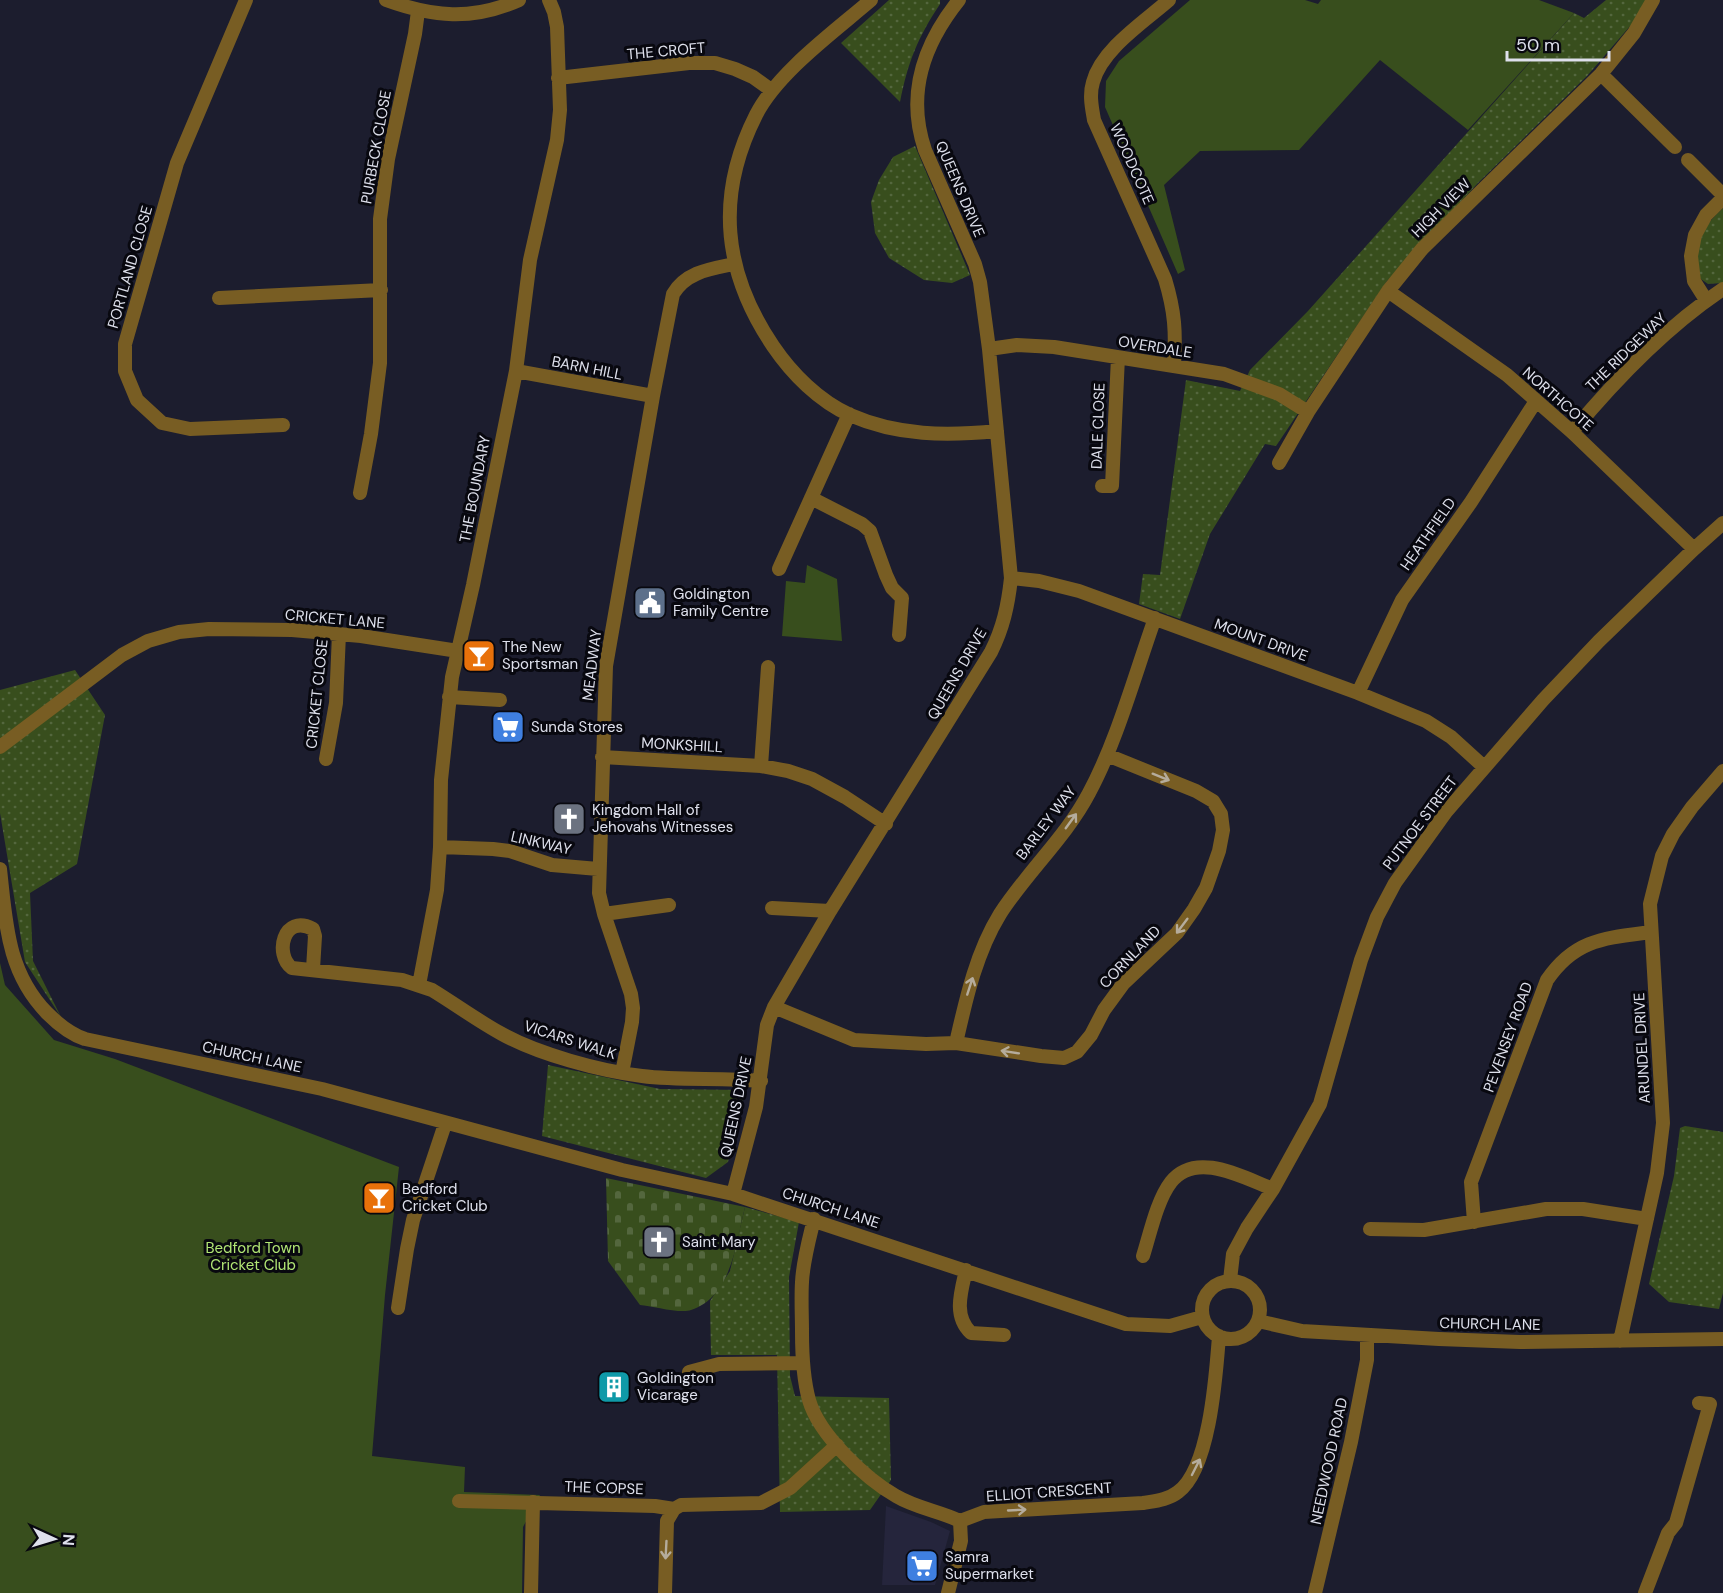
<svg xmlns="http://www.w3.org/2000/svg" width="1723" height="1593" viewBox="0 0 1723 1593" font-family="'DM Sans',sans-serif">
  <defs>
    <pattern id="grass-dots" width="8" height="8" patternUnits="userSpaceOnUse" patternTransform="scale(1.5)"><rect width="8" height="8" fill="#384e1d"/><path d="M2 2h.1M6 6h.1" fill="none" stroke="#54673e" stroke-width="1.8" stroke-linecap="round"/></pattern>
    <pattern id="cemetery-stones" width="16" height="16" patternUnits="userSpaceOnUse" patternTransform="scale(1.5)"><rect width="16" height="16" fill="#384e1d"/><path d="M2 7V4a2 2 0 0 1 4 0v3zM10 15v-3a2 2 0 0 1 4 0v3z" fill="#54673e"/></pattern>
  </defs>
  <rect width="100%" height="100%" fill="#1c1d2e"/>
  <path fill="#25253c" d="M 886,1506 L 931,1522 L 950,1531 L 935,1585 L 882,1585 Z"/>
  <path fill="url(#grass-dots)" d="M 889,0 L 940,0 L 940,4 C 917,39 908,62 900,102 L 841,43 Z
    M 1606,0 L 1646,0 L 1637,18 L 1587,76 L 1478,183 L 1387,281 L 1276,446 L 1265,444 L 1210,534 L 1180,619 L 1139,604 L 1143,574 L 1160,575 L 1186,380 L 1240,391 L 1250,370 L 1308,311 L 1574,13 L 1584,18 Z
    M 915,146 L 970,275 L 952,283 L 924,280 L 889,258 L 875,233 L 871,202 L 879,180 L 893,157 Z
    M 1723,208 L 1723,283 L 1708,284 L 1698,277 C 1693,246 1700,229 1723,208 Z
    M 75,670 L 105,715 L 77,864 L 30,893 L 33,961 L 61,1017 L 25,962 L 0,813 L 0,690 Z
    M 548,1065 L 660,1089 L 745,1090 L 728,1162 L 706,1178 L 542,1136 Z
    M 1685,1126 L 1723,1132 L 1723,1293 L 1719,1309 L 1669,1302 L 1649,1284 L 1674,1176 L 1680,1128 Z
    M 745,1207 L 799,1222 L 789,1277 L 790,1376 L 795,1396 L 889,1398 L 891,1480 L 870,1510 L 780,1512 L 777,1355 L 711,1355 L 710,1301 L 730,1271 Z"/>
  <path fill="url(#cemetery-stones)" d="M 606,1178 L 745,1207 C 736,1242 732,1297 691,1310 C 681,1314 652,1306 640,1305 L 608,1261 Z"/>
  <path fill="#384e1d" d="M 1190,0 L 1305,0 L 1318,4 L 1321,0 L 1539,0 L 1574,13 L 1468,130 L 1380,60 L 1299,150 L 1200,151 L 1164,185 L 1185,270 L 1178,274 L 1105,107 L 1106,81 L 1119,61 Z
    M 807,565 L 837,579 L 842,641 L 782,636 L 786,581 L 805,583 Z
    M 0,963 L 5,985 L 54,1040 L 115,1059 L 399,1167 L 385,1295 L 372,1456 L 465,1467 L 464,1492 L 540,1495 L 523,1527 L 522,1593 L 0,1593 Z"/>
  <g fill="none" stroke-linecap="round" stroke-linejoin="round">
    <path stroke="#785d23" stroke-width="14" d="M 246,0 L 177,163 L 125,344 L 125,371 L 137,400 L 162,423 L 190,429 L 283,425
      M 386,0 C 433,17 472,21 519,0
      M 871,0 C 835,31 777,73 756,115 C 715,196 723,272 773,346 C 792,374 819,401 850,415 C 898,436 947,436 997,431
      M 1169,0 C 1144,22 1102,49 1093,82 C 1089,95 1092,108 1094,120 L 1165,279 C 1175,312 1176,332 1174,366
      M 1601,74 L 1675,147
      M 558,78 L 689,63 L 715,63 L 735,69 L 753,77 L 771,90
      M 1688,160 L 1723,195
      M 1388,291 L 1507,375 L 1572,432 L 1694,549
      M 219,298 L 381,290
      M 1706,300 L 1694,281 L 1691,256 L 1695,235 L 1706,215 L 1723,198
      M 989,349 L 1017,345 L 1054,347 L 1224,374 L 1279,394 L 1308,412
      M 516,371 L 653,396
      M 1572,432 C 1616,379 1666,327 1723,289
      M 1279,463 L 1308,412 L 1388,291 L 1422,249 L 1601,74 L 1634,33 L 1653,0
      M 1102,486 L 1112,486 L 1118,357
      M 360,493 L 371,434 L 380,363 L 380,219 L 388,159 L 415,34 L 418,11
      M 811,498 L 862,524 L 870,531 L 886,575 L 892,588 L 902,598 L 899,635
      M 779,569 L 849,414
      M 1011,578 L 1039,581 L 1079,591 L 1358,693 L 1426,721 L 1451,737 L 1484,767
      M 1358,693 L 1402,600 L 1471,502 L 1536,401
      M 449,697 L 500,700
      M 0,747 L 122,655 L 148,641 L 179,632 L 209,629 L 292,630 L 361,636 L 458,651
      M 602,757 L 761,766 L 788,771 L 812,779 L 845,797 L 886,824
      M 326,759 L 336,703 L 339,634
      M 761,766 L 768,667
      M 440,847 L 493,849 L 510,851 L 552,865 L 598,869
      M 0,869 C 6,923 7,972 47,1013 C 59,1025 70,1034 85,1039 L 322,1089 L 622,1170 L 733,1194 L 1126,1324 L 1170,1326 L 1202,1317
      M 772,908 L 830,911
      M 604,914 L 669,905
      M 313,969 L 315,936 L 313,929 C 283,913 274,955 292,968 L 402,980 L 432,990 C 455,1004 478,1021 502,1034 C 538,1054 600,1071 642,1076 C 681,1081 721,1077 761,1081
      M 419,985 L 437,890 L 440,847 L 441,780 L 452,677 L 473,585 L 516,371 L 530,260 L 557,140 L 560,110 L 557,27 L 554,12 L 549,0
      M 774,1007 L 854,1040 L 926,1044 L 956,1043 L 1041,1056 L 1064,1058 L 1077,1052 L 1091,1035 L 1104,1010 L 1123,984 L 1177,933 L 1194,909 L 1206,888 L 1219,851 L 1223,830 L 1221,814 L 1213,801 L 1196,791 L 1107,755
      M 956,1043 C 966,999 976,953 1000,914 C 1027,872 1066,837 1089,793 C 1117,741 1135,674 1155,618
      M 622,1073 L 632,1022 L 633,1008 L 631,994 L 604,914 L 599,893 L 606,666 L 653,396 L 673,294 C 686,272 710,269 734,264
      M 733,1194 L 756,1107 L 767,1025 L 774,1007 L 830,911 L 991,652 C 1003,628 1008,606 1011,578 L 989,349 L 980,282 L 975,264 L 925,150 C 906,94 923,45 959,0
      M 814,1219 C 809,1240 803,1261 802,1282 C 801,1299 802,1315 802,1332 C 802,1355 803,1378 809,1400 C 819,1435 866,1479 896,1496 C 916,1508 939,1511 960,1521 L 984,1512 L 1143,1503 C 1154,1501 1168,1500 1178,1492 C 1210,1469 1216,1374 1219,1336
      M 1474,1222 L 1471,1182 L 1547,980 C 1575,939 1605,938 1651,932
      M 1370,1229 L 1424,1230 L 1546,1209 L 1583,1209 L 1647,1219
      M 1143,1256 C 1150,1234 1157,1200 1171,1182 C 1196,1150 1244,1178 1273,1189
      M 966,1270 C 961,1292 953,1316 971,1333 L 1004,1335
      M 1230,1280 L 1233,1254 L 1247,1228 L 1273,1189 L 1320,1104 L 1361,960 L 1377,917 L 1395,883 L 1446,812 L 1543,700 L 1599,641 L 1694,549 L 1723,523
      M1202 1310a29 29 0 1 1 58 0a29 29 0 1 1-58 0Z
      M 398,1308 L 407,1249 L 413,1220 L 445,1124
      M 1258,1321 L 1302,1331 L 1439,1339 L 1520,1342 L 1723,1339
      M 1620,1341 L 1657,1173 L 1663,1123 L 1650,904 L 1662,856 L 1673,834 L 1692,807 L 1723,771
      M 689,1372 L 719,1364 L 802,1363
      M 459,1501 L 655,1506 L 674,1509
      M 531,1593 L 533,1502
      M 665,1593 L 667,1521 L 674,1509 L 681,1505 L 761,1503 L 790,1488 L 837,1445
      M 948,1593 L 961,1541 L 960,1521
      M 1315,1593 L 1351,1442 L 1367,1360 L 1367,1335
      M 1645,1593 L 1668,1533 L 1676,1523 L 1710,1404 L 1699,1403"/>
  </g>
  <defs><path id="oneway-shaft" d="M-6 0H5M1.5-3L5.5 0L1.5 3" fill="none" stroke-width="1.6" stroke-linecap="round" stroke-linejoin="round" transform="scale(1.5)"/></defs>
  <g stroke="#b5ac9c">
    <use href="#oneway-shaft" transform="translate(1161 777) rotate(22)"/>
    <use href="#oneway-shaft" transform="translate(1071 821) rotate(-54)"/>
    <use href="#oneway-shaft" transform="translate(1182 926) rotate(127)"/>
    <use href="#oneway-shaft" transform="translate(970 986) rotate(-72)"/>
    <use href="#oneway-shaft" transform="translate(1010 1052) rotate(-171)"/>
    <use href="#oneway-shaft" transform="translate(1196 1467) rotate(-63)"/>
    <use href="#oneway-shaft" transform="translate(1017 1510) rotate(-3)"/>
    <use href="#oneway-shaft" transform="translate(666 1550) rotate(93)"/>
  </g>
  <defs>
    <g id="civic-square" transform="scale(1.725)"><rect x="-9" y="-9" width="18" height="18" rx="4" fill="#5c6f8a" stroke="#08080f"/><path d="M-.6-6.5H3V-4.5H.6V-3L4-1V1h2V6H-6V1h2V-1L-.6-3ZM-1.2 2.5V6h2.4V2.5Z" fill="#fff"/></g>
    <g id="bar-square" transform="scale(1.725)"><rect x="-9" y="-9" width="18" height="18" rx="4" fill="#e8710a" stroke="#08080f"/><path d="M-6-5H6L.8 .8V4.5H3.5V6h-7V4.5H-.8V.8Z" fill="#fff"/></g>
    <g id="supermarket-square" transform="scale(1.725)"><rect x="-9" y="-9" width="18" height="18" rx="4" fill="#3f7fe0" stroke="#08080f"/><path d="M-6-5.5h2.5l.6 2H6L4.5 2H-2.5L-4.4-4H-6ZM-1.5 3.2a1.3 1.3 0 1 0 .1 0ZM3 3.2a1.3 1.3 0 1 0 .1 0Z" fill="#fff"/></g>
    <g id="church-square" transform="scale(1.725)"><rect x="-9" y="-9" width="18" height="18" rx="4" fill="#6b7280" stroke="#08080f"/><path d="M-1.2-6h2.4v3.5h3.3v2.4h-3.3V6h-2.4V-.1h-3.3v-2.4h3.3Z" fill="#fff"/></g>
    <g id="building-square" transform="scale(1.725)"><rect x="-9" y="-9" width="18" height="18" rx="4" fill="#0f9aa8" stroke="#08080f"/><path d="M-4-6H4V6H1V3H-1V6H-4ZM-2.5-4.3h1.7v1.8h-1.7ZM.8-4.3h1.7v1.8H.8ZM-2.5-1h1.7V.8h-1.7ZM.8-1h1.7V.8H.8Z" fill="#fff"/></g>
  </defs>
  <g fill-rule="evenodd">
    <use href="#civic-square" x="650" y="603"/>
    <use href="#bar-square" x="479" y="656"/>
    <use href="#supermarket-square" x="508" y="727"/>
    <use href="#church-square" x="569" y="819"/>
    <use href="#bar-square" x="379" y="1198"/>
    <use href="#church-square" x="659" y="1242"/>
    <use href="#building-square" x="614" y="1387"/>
    <use href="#supermarket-square" x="922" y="1566"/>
  </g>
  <g text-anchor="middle" stroke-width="6" stroke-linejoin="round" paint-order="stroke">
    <g font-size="15" fill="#dee0ec" stroke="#08080f">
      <text transform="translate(666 51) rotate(-5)" y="5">THE CROFT</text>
      <text transform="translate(376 147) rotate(-80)" y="5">PURBECK CLOSE</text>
      <text transform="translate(1132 164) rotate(66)" y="5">WOODCOTE</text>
      <text transform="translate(960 189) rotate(67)" y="5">QUEENS DRIVE</text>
      <text transform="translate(1441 208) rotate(-45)" y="5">HIGH VIEW</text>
      <text transform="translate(130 267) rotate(-74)" y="5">PORTLAND CLOSE</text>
      <text transform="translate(1155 347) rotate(9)" y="5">OVERDALE</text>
      <text transform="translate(1626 352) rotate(-44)" y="5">THE RIDGEWAY</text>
      <text transform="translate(587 368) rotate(11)" y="5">BARN HILL</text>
      <text transform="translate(1558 399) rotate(41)" y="5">NORTHCOTE</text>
      <text transform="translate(1098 426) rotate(-88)" y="5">DALE CLOSE</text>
      <text transform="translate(475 489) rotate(-79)" y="5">THE BOUNDARY</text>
      <text transform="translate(1428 534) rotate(-55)" y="5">HEATHFIELD</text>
      <text transform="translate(335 619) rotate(5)" y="5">CRICKET LANE</text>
      <text transform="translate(1261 640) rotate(20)" y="5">MOUNT DRIVE</text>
      <text transform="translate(592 665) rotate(-83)" y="5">MEADWAY</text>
      <text transform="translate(957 674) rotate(-60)" y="5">QUEENS DRIVE</text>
      <text transform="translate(317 694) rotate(-84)" y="5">CRICKET CLOSE</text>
      <text transform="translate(682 745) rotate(3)" y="5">MONKSHILL</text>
      <text transform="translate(1046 823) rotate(-53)" y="5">BARLEY WAY</text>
      <text transform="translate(1420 823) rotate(-53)" y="5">PUTNOE STREET</text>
      <text transform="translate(541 843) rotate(13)" y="5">LINKWAY</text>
      <text transform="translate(1130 957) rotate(-46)" y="5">CORNLAND</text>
      <text transform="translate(1508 1037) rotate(-70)" y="5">PEVENSEY ROAD</text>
      <text transform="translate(570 1040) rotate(18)" y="5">VICARS WALK</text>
      <text transform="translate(1642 1048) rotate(-93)" y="5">ARUNDEL DRIVE</text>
      <text transform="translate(252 1057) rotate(12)" y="5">CHURCH LANE</text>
      <text transform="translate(736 1107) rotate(-78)" y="5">QUEENS DRIVE</text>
      <text transform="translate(831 1208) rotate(18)" y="5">CHURCH LANE</text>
      <text transform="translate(1490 1324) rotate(1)" y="5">CHURCH LANE</text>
      <text transform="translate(1329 1461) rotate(-78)" y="5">NEEDWOOD ROAD</text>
      <text transform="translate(604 1488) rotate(2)" y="5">THE COPSE</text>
      <text transform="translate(1049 1492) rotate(-4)" y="5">ELLIOT CRESCENT</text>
    </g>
    <g font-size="15" fill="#dee0ec" stroke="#08080f" text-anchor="start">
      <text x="673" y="599">Goldington<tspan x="673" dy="17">Family Centre</tspan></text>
      <text x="502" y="652">The New<tspan x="502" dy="17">Sportsman</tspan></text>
      <text x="531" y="732">Sunda Stores</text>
      <text x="592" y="815">Kingdom Hall of<tspan x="592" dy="17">Jehovahs Witnesses</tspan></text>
      <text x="402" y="1194">Bedford<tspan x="402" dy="17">Cricket Club</tspan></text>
      <text x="682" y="1247">Saint Mary</text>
      <text x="637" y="1383">Goldington<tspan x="637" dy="17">Vicarage</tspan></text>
      <text x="945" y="1562">Samra<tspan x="945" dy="17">Supermarket</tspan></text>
    </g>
    <g font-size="15" fill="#b2e775" stroke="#08080f">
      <text x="253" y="1253">Bedford Town<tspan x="253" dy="17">Cricket Club</tspan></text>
    </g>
  </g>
  <g transform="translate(54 1539) rotate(94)" stroke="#08080f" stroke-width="4.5" paint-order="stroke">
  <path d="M0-4.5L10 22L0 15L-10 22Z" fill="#dee0ec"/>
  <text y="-9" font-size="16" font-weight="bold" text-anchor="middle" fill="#dee0ec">N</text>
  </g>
  <path d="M1507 51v9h102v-9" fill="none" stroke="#dee0ec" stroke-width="3"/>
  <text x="1516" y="51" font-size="18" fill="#dee0ec" stroke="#08080f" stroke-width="4.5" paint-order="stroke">50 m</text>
</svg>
